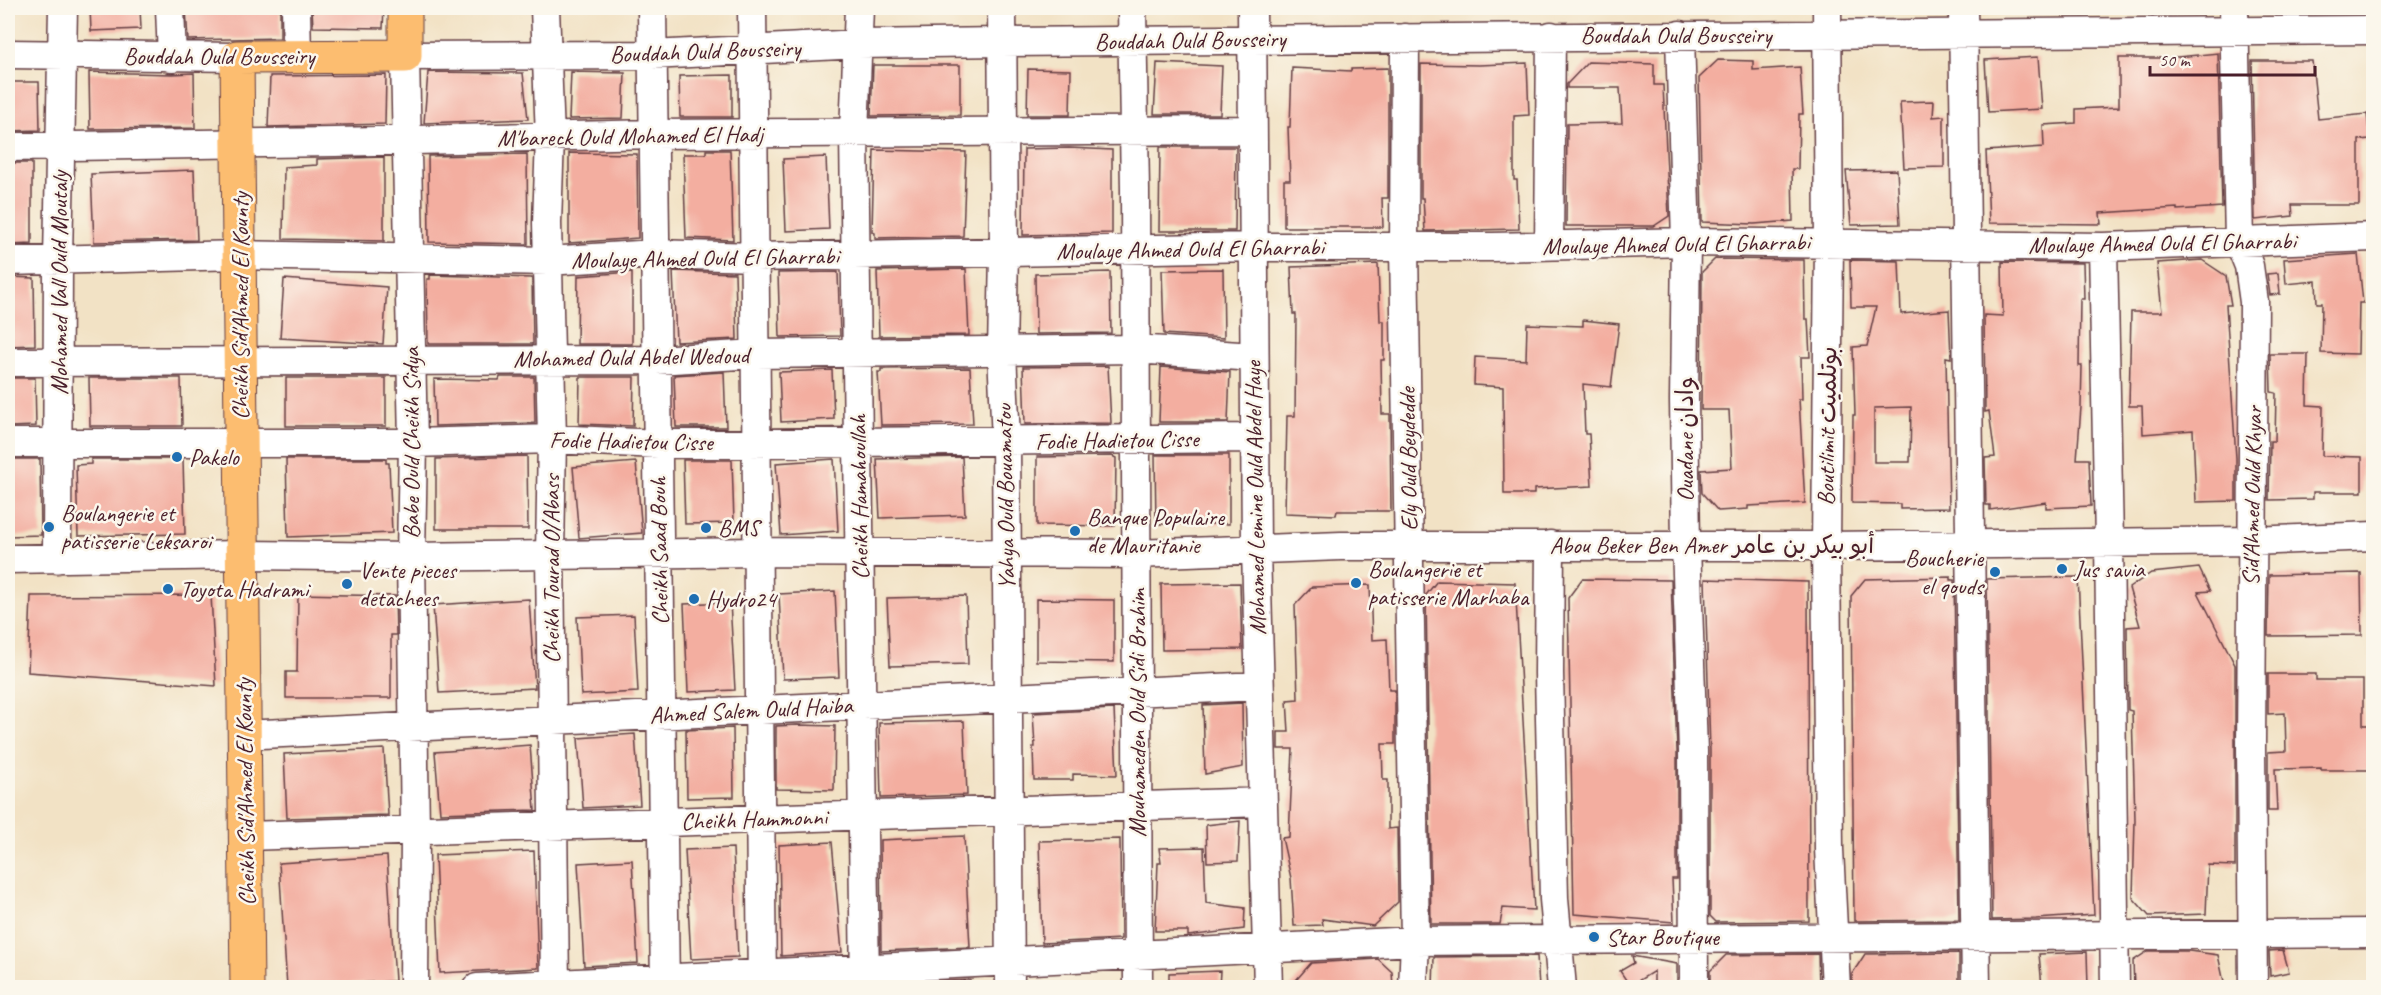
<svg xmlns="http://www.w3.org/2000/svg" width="2381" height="995" viewBox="0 0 2381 995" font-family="Caveat,'Playpen Sans Arabic',sans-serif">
  <rect width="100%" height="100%" fill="#fbf7ec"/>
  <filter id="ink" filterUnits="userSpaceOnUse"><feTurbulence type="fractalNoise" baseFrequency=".0167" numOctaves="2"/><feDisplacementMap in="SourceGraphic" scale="12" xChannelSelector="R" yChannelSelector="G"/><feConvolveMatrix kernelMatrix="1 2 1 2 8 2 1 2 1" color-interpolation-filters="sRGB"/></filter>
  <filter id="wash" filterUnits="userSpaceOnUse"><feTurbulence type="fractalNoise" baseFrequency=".008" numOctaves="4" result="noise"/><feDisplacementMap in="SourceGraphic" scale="24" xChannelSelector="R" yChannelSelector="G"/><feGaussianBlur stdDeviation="1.35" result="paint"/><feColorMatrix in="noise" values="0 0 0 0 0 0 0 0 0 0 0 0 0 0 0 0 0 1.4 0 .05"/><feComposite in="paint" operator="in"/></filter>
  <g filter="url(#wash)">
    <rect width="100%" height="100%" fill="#f2e2c5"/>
    <g id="blocks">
      <path fill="#f3aea0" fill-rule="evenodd" d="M 90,8 L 140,8 L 141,29 L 91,31 Z
        M 186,8 L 280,8 L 280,38 L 188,40 Z
        M 312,8 L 384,8 L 383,28 L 313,27 Z
        M 2218,53 L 2222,207 L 2177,210 L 2177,208 L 2100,213 L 2101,224 L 1989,223 L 1986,151 L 2044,147 L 2043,125 L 2076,123 L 2076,109 L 2119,107 L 2119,58 L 2167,58 Z
        M 2038,57 L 2042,109 L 1988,112 L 1985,60 Z
        M 1718,60 L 1753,61 L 1753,70 L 1800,67 L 1803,114 L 1799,114 L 1798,169 L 1792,169 L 1793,221 L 1754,224 L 1702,222 L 1699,78 Z
        M 2252,61 L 2312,61 L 2318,119 L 2367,114 L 2370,139 L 2359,140 L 2359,205 L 2292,205 L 2293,216 L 2255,220 Z
        M 1588,62 L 1654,64 L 1654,85 L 1663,85 L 1669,216 L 1654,226 L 1566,226 L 1567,124 L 1622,123 L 1620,88 L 1567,88 L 1567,84 Z
        M 1157,63 L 1222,66 L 1220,114 L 1154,114 Z
        M 1527,63 L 1529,115 L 1514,116 L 1514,180 L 1517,180 L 1519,229 L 1425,231 L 1423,198 L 1421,198 L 1421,64 L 1479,65 Z
        M 873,65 L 960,65 L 960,115 L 871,116 Z
        M 1292,68 L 1351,71 L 1351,69 L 1388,68 L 1388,198 L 1382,198 L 1383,227 L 1284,227 L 1284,180 L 1290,180 L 1288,127 L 1290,127 Z
        M 1028,69 L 1071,70 L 1070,115 L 1027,115 Z
        M 89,72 L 172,74 L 194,73 L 195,128 L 90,129 Z
        M 428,72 L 523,73 L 528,119 L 424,123 Z
        M 571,72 L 625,73 L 623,118 L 569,119 Z
        M 386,75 L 385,124 L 268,127 L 270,76 Z
        M 732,75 L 732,117 L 680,117 L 679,76 Z
        M 8,82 L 39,82 L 40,130 L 8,131 Z
        M 1934,101 L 1933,117 L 1944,116 L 1944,167 L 1904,168 L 1900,102 Z
        M 1160,147 L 1236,147 L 1235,231 L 1159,231 Z
        M 1069,148 L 1112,150 L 1112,233 L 1023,235 L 1024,149 Z
        M 706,150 L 730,150 L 733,240 L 686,238 L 683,154 L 706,154 Z
        M 874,150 L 966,152 L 963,236 L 875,238 L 875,233 L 872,232 Z
        M 569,153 L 637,154 L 638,238 L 569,243 Z
        M 527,154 L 528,244 L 429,242 L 428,156 Z
        M 384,157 L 384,241 L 283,239 L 284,167 L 317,165 L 317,159 Z
        M 826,157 L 829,229 L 786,231 L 783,159 Z
        M 8,163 L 32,163 L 32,244 L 8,245 Z
        M 194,170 L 197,240 L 94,242 L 91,174 Z
        M 1897,170 L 1900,224 L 1851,225 L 1846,171 Z
        M 2358,254 L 2363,303 L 2359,303 L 2358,354 L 2321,353 L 2322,303 L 2317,303 L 2316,281 L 2286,284 L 2284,259 Z
        M 1715,259 L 1804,260 L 1805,319 L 1808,319 L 1810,357 L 1801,357 L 1802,399 L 1799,399 L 1805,503 L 1748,506 L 1748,509 L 1718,511 L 1702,493 L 1701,470 L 1732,468 L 1729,410 L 1701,410 L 1702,272 Z
        M 1850,260 L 1899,261 L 1901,314 L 1949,310 L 1951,358 L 1946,357 L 1949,508 L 1900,509 L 1900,504 L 1852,503 L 1853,415 L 1855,415 L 1853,347 L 1867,346 L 1876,307 L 1851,307 ZM 1911,407 L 1910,462 L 1874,462 L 1874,408 Z
        M 2202,260 L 2226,276 L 2231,305 L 2226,305 L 2236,458 L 2236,501 L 2196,502 L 2193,430 L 2143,434 L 2142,406 L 2129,406 L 2131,312 L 2162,312 L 2157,263 Z
        M 2002,262 L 2083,263 L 2084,299 L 2080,299 L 2079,366 L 2082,366 L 2081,407 L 2077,459 L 2089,459 L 2091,506 L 2046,508 L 2046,502 L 1990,510 L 1990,505 L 1986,505 L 1985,458 L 1995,457 L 1989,411 L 1985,412 L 1984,315 L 2003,316 Z
        M 1378,264 L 1380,321 L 1384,321 L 1384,360 L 1381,360 L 1382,414 L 1390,414 L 1391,511 L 1337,511 L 1336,515 L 1285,513 L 1287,416 L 1295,416 L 1296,314 L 1293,314 L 1291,267 Z
        M 966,269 L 969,335 L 879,336 L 877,271 Z
        M 1223,269 L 1224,338 L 1164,334 L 1162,270 Z
        M 673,271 L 735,273 L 737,339 L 676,342 Z
        M 632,272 L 632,344 L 577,344 L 578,276 Z
        M 838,272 L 840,336 L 780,337 L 778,273 Z
        M 1110,272 L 1111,333 L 1036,334 L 1035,274 Z
        M 2278,273 L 2280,294 L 2270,295 L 2267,274 Z
        M 430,275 L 532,278 L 533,344 L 428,344 L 427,279 L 430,279 Z
        M 8,277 L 34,278 L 35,345 L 8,346 Z
        M 284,279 L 387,287 L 383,344 L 280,338 Z
        M 1583,320 L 1619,324 L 1611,387 L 1583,384 L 1585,434 L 1589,434 L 1592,486 L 1534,489 L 1534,494 L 1504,494 L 1503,387 L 1474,385 L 1475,357 L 1526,360 L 1527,324 L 1583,326 Z
        M 2270,354 L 2308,354 L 2307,405 L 2323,406 L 2322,456 L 2362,457 L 2362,492 L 2313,492 L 2313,499 L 2269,500 L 2270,441 L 2275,441 L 2276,393 L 2271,392 Z
        M 1108,366 L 1111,423 L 1025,424 L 1023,367 Z
        M 1161,367 L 1230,372 L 1228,422 L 1159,422 Z
        M 970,368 L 973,424 L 881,425 L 878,372 L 881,372 L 881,369 Z
        M 832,370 L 834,419 L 781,422 L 779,372 Z
        M 724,372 L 726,427 L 676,427 L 674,375 Z
        M 500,377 L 534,377 L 535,423 L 435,426 L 434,379 L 499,380 Z
        M 580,377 L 634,377 L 633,426 L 579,424 Z
        M 8,378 L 35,378 L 36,426 L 8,427 Z
        M 89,378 L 181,378 L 182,426 L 90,426 Z
        M 286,378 L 386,378 L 386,426 L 286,426 Z
        M 1155,455 L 1229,455 L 1229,524 L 1156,524 Z
        M 527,456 L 528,529 L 436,529 L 436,459 Z
        M 1112,456 L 1116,458 L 1115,526 L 1037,525 L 1037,457 Z
        M 962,457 L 965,515 L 880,518 L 877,459 Z
        M 8,459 L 40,459 L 41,535 L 8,536 Z
        M 91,459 L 183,459 L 185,534 L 78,536 L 76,465 L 91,464 Z
        M 286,459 L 386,459 L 386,463 L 389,463 L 392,533 L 288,537 Z
        M 834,459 L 838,531 L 781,535 L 776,463 Z
        M 683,460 L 732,460 L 734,523 L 685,524 Z
        M 636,462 L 642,533 L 579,538 L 573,467 Z
        M 2199,568 L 2210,591 L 2198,592 L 2235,665 L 2235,866 L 2208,865 L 2206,914 L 2149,916 L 2133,898 L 2135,820 L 2132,711 L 2128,710 L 2127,627 L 2140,626 L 2129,588 L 2151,573 Z
        M 2361,573 L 2362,635 L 2268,636 L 2269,575 Z
        M 1951,577 L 1951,580 L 1954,580 L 1959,920 L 1854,921 L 1851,596 L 1865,579 Z
        M 2078,577 L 2094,915 L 2036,919 L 1992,920 L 1987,579 Z
        M 1582,579 L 1671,580 L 1677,751 L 1677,879 L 1672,879 L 1674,922 L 1574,914 L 1568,598 Z
        M 1705,579 L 1808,582 L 1809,921 L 1716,922 L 1710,916 L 1710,751 Z
        M 1437,581 L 1515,583 L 1534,910 L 1503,908 L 1500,924 L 1431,924 L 1426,595 Z
        M 1240,583 L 1242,649 L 1162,650 L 1161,584 Z
        M 1370,585 L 1372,640 L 1387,639 L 1389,690 L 1395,690 L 1395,744 L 1382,744 L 1383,780 L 1388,780 L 1388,829 L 1397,828 L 1398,902 L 1373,926 L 1322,919 L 1323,925 L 1294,926 L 1291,878 L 1282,838 L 1289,837 L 1293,749 L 1278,749 L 1278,732 L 1289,732 L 1287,700 L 1298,699 L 1295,605 L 1312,587 Z
        M 835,591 L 839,677 L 783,679 L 779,594 Z
        M 298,594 L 395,596 L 396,635 L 391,635 L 391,698 L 286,698 L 286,672 L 297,672 Z
        M 211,595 L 216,686 L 28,672 L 31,596 Z
        M 966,596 L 968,664 L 890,666 L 887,598 Z
        M 529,599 L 535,688 L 439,693 L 433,605 Z
        M 1036,599 L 1114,600 L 1114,662 L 1036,661 Z
        M 730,602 L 735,690 L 688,692 L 684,604 Z
        M 634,615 L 638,692 L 581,695 L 577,617 Z
        M 2268,674 L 2316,674 L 2316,680 L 2363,680 L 2363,725 L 2369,725 L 2369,770 L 2321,770 L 2321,768 L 2275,769 L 2277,811 L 2268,811 L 2268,752 L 2286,751 L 2285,713 L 2268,714 Z
        M 1242,703 L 1243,767 L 1205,774 L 1203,705 Z
        M 1114,709 L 1117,775 L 1073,774 L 1073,780 L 1034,780 L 1033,747 L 1035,747 L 1033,713 Z
        M 964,721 L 967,795 L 881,798 L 879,723 Z
        M 797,725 L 835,726 L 834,790 L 776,789 L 776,726 Z
        M 733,728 L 734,797 L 687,798 L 686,730 Z
        M 635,734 L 640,805 L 583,808 L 578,738 Z
        M 530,745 L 535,810 L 440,813 L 435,752 Z
        M 384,749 L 388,815 L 287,818 L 284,754 Z
        M 1240,821 L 1238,861 L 1207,862 L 1206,825 Z
        M 964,836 L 970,947 L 881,951 L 880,840 Z
        M 1120,839 L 1121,939 L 1042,943 L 1039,841 Z
        M 832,842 L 842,952 L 781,956 L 779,845 Z
        M 1204,847 L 1206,903 L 1245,908 L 1244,929 L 1188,936 L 1188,931 L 1155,931 L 1158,863 L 1161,863 L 1159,848 Z
        M 733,848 L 738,957 L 691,959 L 685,850 Z
        M 534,851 L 538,968 L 440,973 L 435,855 Z
        M 387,856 L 395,981 L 287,987 L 279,863 Z
        M 632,860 L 638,963 L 584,966 L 578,863 Z
        M 2283,950 L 2289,972 L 2270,976 L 2269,951 Z
        M 2148,951 L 2189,951 L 2218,955 L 2225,987 L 2134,987 L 2133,961 Z
        M 2087,952 L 2088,987 L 2042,987 L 2039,954 Z
        M 1959,953 L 1959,987 L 1852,987 L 1852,974 L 1865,954 Z
        M 1818,954 L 1819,987 L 1710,987 L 1710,971 L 1726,955 Z
        M 1537,956 L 1539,987 L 1433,987 L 1434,957 Z
        M 1632,956 L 1677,964 L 1677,987 L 1654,987 L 1654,971 L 1630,986 L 1620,971 L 1634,963 Z
        M 1378,959 L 1392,972 L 1393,987 L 1290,987 L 1311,963 Z
        M 1220,971 L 1219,987 L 1169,987 L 1169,973 Z
        M 970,980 L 970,987 L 884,987 L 884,984 Z"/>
    </g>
  </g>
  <g filter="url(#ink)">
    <use href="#blocks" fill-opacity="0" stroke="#633c42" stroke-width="1.5"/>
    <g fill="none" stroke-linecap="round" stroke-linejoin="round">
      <g stroke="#633c42" stroke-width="31">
        <path id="minor" d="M 170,8 L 172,58
          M 296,8 L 297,57
          M 545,8 L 550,138 L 547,223 L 552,439 L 550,554 L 555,988
          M 652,8 L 665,988
          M 752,8 L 762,988
          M 859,8 L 854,133 L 865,986
          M 1002,8 L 1004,252 L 1002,352 L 1006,441 L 1010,988
          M 1132,8 L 1135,190 L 1138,988
          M 1252,8 L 1256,550 L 1268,988
          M 1827,8 L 1829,243 L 1826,546 L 1829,849 L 1836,988
          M 1963,8 L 1976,988
          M 2234,8 L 2239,241 L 2249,266 L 2254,302 L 2251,748 L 2253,988
          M 1680,35 L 1686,242 L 1684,400 L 1686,545 L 1693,751 L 1694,988
          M 1405,38 L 1404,247 L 1415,941 L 1413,988
          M 8,54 L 237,57
          M 8,147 L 335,142 L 653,134 L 1252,130
          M 1549,245 L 1551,36
          M 2103,247 L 2109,542 L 2115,988
          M 8,261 L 240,255 L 548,261 L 654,254 L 755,257 L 1253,247 L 1493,247 L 1686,242 L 2103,247 L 2374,237
          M 8,362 L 656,360 L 757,354 L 1135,349 L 1254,357
          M 8,443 L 413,443 L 552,439 L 658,444 L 1254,438
          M 1550,545 L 1549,673 L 1554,899 L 1562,988
          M 8,559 L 242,555 L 411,557 L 758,552 L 1136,554 L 1341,546 L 1826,546 L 2251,541 L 2374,536
          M 57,559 L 58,259 L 63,8
          M 244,735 L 1258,686
          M 245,836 L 1263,802
          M 414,988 L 415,830 L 411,557 L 413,443 L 405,56 L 652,55 L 859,44 L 1002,42 L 2374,30
          M 477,988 L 1415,941 L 2374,933"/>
      </g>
      <g stroke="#633c42" stroke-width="35">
        <path id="major" d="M 247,988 L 237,57 L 405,56 L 405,8"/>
      </g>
      <use href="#minor" stroke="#fff" stroke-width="28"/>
      <use href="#major" stroke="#fcbd6f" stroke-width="33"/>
    </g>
  </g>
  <g fill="#1f6fb2" stroke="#fbf7ec" stroke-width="2">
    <circle cx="177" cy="457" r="6"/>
    <circle cx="49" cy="527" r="6"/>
    <circle cx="706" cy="528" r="6"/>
    <circle cx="1075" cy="531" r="6"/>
    <circle cx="2062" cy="569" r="6"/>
    <circle cx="1995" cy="572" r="6"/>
    <circle cx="1356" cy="583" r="6"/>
    <circle cx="347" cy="584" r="6"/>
    <circle cx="168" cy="589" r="6"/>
    <circle cx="694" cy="599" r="6"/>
    <circle cx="1594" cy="937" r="6"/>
  </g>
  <g text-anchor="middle" stroke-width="5" stroke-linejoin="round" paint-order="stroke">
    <g font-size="24" fill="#4a1f2b" stroke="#fbf7ec">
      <text x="1676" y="43">Bouddah Ould Bousseiry</text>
      <text transform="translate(1190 40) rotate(-1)" y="8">Bouddah Ould Bousseiry</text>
      <text transform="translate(705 51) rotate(-2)" y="8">Bouddah Ould Bousseiry</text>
      <text x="219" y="64">Bouddah Ould Bousseiry</text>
      <text transform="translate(630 136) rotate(-1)" y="8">M'bareck Ould Mohamed El Hadj</text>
      <text transform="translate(2162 243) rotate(-1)" y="8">Moulaye Ahmed Ould El Gharrabi</text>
      <text transform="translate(1676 244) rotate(-1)" y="8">Moulaye Ahmed Ould El Gharrabi</text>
      <text transform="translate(1190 249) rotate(-1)" y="8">Moulaye Ahmed Ould El Gharrabi</text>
      <text transform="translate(705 258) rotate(-1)" y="8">Moulaye Ahmed Ould El Gharrabi</text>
      <text transform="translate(59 283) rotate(-90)" y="8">Mohamed Vall Ould Moutaly</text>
      <text transform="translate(240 306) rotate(-90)" y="8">Cheikh Sid'Ahmed El Kounty</text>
      <text transform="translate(631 357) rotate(-1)" y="8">Mohamed Ould Abdel Wedoud</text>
      <text transform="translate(1827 426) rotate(-89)" y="8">Boutilimit بوتلميت</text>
      <text transform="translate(1685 439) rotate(-90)" y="8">Ouadane وادان</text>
      <text transform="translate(1117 440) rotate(-1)" y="8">Fodie Hadietou Cisse</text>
      <text transform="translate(631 441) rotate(1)" y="8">Fodie Hadietou Cisse</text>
      <text transform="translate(411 443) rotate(-90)" y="8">Babe Ould Cheikh Sidya</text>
      <text transform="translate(1408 459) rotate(-91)" y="8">Ely Ould Beydedde</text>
      <text transform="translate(2252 496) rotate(-89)" y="8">Sid'Ahmed Ould Khyar</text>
      <text transform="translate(859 497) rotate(-91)" y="8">Cheikh Hamahoullah</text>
      <text transform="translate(1005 497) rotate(-91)" y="8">Yahya Ould Bouamatou</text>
      <text transform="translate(1255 498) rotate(-91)" y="8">Mohamed Lemine Ould Abdel Haye</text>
      <text x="1712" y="553">Abou Beker Ben Amer أبو بيكر بن عامر</text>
      <text transform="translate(659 551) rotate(-91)" y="8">Cheikh Saad Bouh</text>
      <text transform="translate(551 569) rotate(-90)" y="8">Cheikh Tourad O/Abass</text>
      <text transform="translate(751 710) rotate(-3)" y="8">Ahmed Salem Ould Haiba</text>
      <text transform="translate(1137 713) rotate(-90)" y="8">Mouhameden Ould Sidi Brahim</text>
      <text transform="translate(245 792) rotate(-91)" y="8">Cheikh Sid'Ahmed El Kounty</text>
      <text transform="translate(754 819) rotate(-2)" y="8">Cheikh Hammonni</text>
    </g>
    <g font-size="24" fill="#4a1f2b" stroke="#fbf7ec" text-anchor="start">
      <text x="189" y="465">Pakelo</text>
      <text x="61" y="521">Boulangerie et<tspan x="61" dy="28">patisserie Leksaroi</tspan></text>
      <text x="1087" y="525">Banque Populaire<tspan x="1087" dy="28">de Mauritanie</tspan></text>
      <text x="718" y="536">BMS</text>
      <text x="1983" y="566" text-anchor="end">Boucherie<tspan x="1983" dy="28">el qouds</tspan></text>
      <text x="1368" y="577">Boulangerie et<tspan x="1368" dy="28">patisserie Marhaba</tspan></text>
      <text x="2074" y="577">Jus savia</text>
      <text x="359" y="578">Vente pieces<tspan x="359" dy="28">detachees</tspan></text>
      <text x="180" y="597">Toyota Hadrami</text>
      <text x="706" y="607">Hydro24</text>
      <text x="1606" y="945">Star Boutique</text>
    </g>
  </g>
  <rect width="2381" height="995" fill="none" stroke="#fbf7ec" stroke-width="30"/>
  <path d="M2150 66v9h165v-9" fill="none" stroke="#4a1f2b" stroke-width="3"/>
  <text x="2159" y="66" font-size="18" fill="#4a1f2b" stroke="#fbf7ec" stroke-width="4.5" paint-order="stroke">50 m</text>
</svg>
